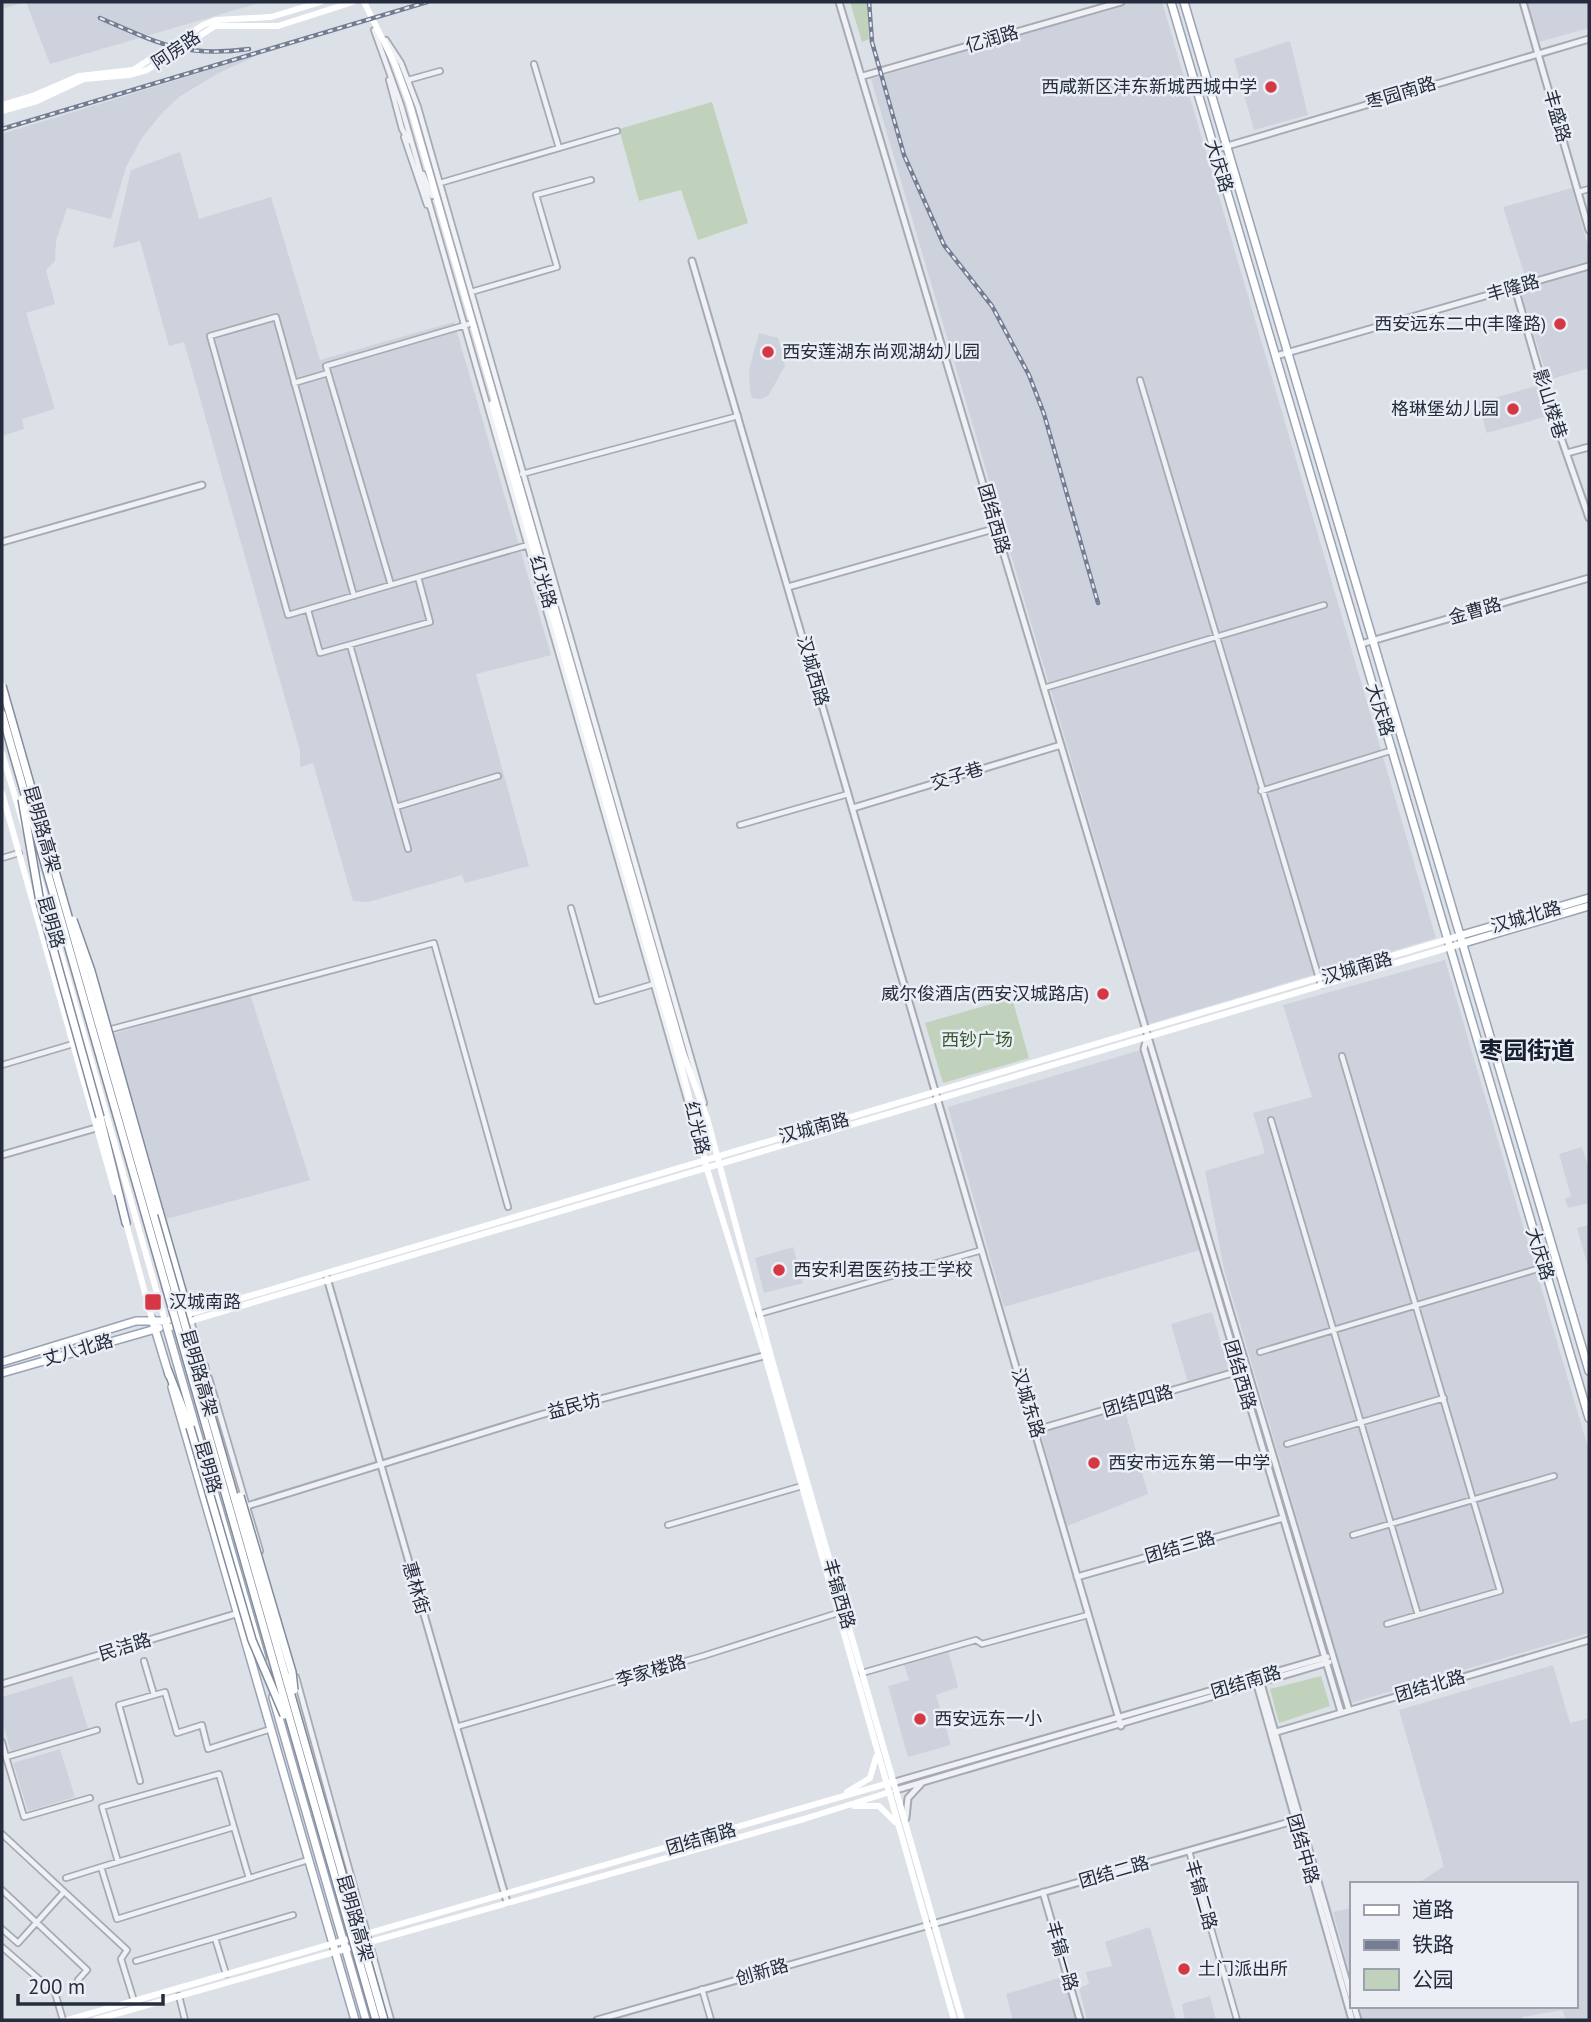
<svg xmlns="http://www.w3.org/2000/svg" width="1591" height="2022" viewBox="0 0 1591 2022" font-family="'PT Sans','Noto Sans SC',sans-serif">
  <rect width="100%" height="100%" fill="#dce0e7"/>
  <path fill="#ced2dc" d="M 2,2 L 263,2 L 50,64 L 26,2 L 2,9 Z
    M 1131,2 L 1162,2 L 1436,938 L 1149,1024 L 871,79 Z
    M 1527,2 L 1589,2 L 1589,28 L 1539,42 Z
    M 1290,41 L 1308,115 L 1254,130 L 1234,59 Z
    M 258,55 L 217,74 L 179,97 L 161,114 L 142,138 L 126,167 L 111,219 L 67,208 L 56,241 L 55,261 L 46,270 L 55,304 L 26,313 L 55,409 L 22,419 L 24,429 L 2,436 L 2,134 Z
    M 180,152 L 199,219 L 271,197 L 320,360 L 454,322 L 551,655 L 476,674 L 529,866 L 465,883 L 462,875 L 368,902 L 353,901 L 313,763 L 300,767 L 300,751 L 184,342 L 169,346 L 140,241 L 113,248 L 131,170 Z
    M 1572,188 L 1589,250 L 1589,368 L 1548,380 L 1517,279 L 1525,276 L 1503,207 Z
    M 759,333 L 778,338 L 785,366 L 768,396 L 761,399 L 752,398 L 750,391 L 749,370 Z
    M 1539,385 L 1548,416 L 1487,433 L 1478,403 Z
    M 1445,960 L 1589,1451 L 1589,1633 L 1351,1703 L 1224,1269 L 1205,1171 L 1265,1153 L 1253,1113 L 1312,1097 L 1283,1005 Z
    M 250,994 L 310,1180 L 166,1219 L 113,1034 Z
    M 1141,1050 L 1200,1250 L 1004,1307 L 948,1107 Z
    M 1582,1147 L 1589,1169 L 1589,1203 L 1568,1208 L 1565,1199 L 1571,1196 L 1559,1154 Z
    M 1589,1225 L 1589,1270 L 1577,1228 Z
    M 793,1247 L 803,1283 L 764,1293 L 755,1258 Z
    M 1212,1312 L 1229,1371 L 1188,1383 L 1171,1324 Z
    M 1124,1407 L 1148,1494 L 1067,1526 L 1040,1431 Z
    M 948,1650 L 958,1687 L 936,1695 L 951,1745 L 908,1757 L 888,1686 L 909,1680 L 903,1662 Z
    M 1553,1665 L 1570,1723 L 1589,1718 L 1589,2020 L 1566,2020 L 1562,2010 L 1522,2017 L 1522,2020 L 1363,2020 L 1359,2006 L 1575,2006 L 1575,1884 L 1417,1884 L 1444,1866 L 1399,1710 Z
    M 72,1676 L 88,1729 L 11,1752 L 2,1720 L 2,1697 Z
    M 60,1749 L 75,1797 L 28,1811 L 13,1763 Z
    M 1351,1908 L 1351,1978 L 1333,1912 Z
    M 1150,1927 L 1176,2020 L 1087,2020 L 1079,1988 L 1089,1984 L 1086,1972 L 1112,1966 L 1105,1942 Z
    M 1065,1976 L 1077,2020 L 1013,2020 L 1006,1994 Z
    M 1210,1996 L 1216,2020 L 1185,2020 L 1182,2004 Z"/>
  <path fill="#c0d2bc" d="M 850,2 L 867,2 L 869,39 L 862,42 Z
    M 712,102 L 748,223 L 698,240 L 681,190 L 639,201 L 619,129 Z
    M 1012,998 L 1029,1058 L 943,1083 L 925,1023 Z
    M 1321,1676 L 1330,1706 L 1279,1723 L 1270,1689 Z"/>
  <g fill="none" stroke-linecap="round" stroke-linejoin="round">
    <g stroke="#a5aab4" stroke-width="8">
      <path id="minor" d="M 374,30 L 401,105 L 690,1110
        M 386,40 L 401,63 L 418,107 L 704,1103
        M 534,64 L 559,148
        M 389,80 L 402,129 L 409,141
        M 408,80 L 440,71
        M 404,137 L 427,205
        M 423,174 L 432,196
        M 440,183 L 617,131
        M 1578,192 L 1589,189
        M 471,292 L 557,267 L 536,195 L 591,180
        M 1140,380 L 1321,985
        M 294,383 L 328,373
        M 522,474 L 738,416
        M 391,585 L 326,366 L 469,324
        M 354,596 L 276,317 L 210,336 L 288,615 C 368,592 448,568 528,545
        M 308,610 L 320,653 L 430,622 L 418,577
        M 350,645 L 408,849
        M 1044,688 L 1324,605
        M 1261,791 L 1393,750
        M 396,807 L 498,776
        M 740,825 L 848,794
        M 2,858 L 19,853
        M 571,908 L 597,1001 L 654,984
        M 108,1030 L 434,943 L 508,1207
        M 1342,1056 L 1500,1591 L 1387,1624
        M 2,1065 L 73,1044
        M 1271,1120 L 1418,1615
        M 759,1314 L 982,1250
        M 191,1321 L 204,1367
        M 1260,1352 L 1544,1267
        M 209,1378 L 260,1551
        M 1287,1444 L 1444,1398
        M 668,1525 L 802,1486
        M 1353,1535 L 1554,1476
        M 144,1661 L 154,1695
        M 862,1673 L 976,1640 L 982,1644 L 1088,1615
        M 296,1677 L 391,2020
        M 456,1727 L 703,1656 L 844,1611
        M 2,1742 L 6,1757 L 97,1730
        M 6,1757 L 24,1817 L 90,1798
        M 140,1781 L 119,1705 L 165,1692 L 177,1733 L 202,1725 L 208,1749 L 271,1729
        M 2,1834 L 127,1950 L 121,1959 L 134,2001
        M 1189,1851 L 1237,2020
        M 118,1862 L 102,1807 L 219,1774 L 234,1827
        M 66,1878 L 101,1867
        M 249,1878 L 234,1827 L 101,1867 L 117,1919 L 308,1860
        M 2,1890 L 87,1970 L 78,1980
        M 2,1929 L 18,1943 L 64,1892
        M 215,1938 L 293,1915
        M 2,1947 L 55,1993 L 63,2020
        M 136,1961 L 215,1938 L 226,1974
        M 702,1989 L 711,2020
        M 179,1996 L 185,2020"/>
    </g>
    <g stroke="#a5aab4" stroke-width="9">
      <path id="tertiary" d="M 839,2 L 1349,1710
        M 1523,2 L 1589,230
        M 863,76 L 1121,2
        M 1214,150 L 1589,39
        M 692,261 L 1121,1726
        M 1515,288 L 1544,389 L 1589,518
        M 1276,356 L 1589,266
        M 1567,453 L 1589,447
        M 2,542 L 202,485
        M 788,587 L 997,528
        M 1361,644 L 1589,578
        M 853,808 L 1061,745
        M 1147,1037 L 1144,1049 L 1341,1712
        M 2,1155 L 96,1128
        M 327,1278 L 507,1902
        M 1036,1430 L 1239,1371
        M 247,1506 L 540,1415 L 767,1355
        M 1077,1577 L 1283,1518
        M 1260,1680 L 1351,1996
        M 1256,1681 L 1352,2020
        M 2,1684 L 239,1613
        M 1273,1733 L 1589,1640
        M 895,1782 L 1327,1657
        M 896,1790 L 1329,1662
        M 906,1818 L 908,1798 L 921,1784
        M 1043,1892 L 1080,2020
        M 1354,2006 L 1358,2020
        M 597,2020 L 1300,1819"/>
    </g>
    <g stroke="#9aa3b4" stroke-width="10">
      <path id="primary" d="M 1171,2 L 1589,1418
        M 1184,2 L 1589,1371
        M 1462,935 L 1589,898
        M 1464,943 L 1589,906
        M 152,1319 L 169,1375
        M 2,1362 L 136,1321 L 165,1321 L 262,1658
        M 2,1373 L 159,1328
        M 172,1387 L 355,2020
        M 273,1697 L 366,2020"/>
    </g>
    <g stroke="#828c9f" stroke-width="10">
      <path id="trunk" d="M 100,1117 L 126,1223
        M 159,1211 L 189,1315
        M 204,1366 L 209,1392
        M 168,1371 L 190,1427"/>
    </g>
    <use href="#minor" stroke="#eff1f5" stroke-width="4.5"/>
    <use href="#tertiary" stroke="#eff1f5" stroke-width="5"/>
    <path stroke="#fff" stroke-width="6" d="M 364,2 L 395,64 L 409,102 L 683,1053 L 707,1118 L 772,1360 L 962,2020
      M 2,105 L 35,95 L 79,76 L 133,70 L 203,25 L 216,20 L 271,17 L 321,2
      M 2,111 L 37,101 L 84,79 L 129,75 L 147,70 L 215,26 L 278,26 L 353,2
      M 492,404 L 680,1061 L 707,1169 L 765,1356 L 954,2020
      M 2,753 L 25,830
      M 2,793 L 115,1192
      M 38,874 L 165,1321 L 1462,935
      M 125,1219 L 152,1319
      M 167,1328 L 1464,943
      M 847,1792 L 870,1778 L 876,1757
      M 854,1806 L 879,1806 L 895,1822
      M 68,2020 L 889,1783
      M 95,2020 L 804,1819 L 890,1792"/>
    <use href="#primary" stroke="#fff" stroke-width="7"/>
    <use href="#trunk" stroke="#fff" stroke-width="7"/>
    <g stroke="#747d92" stroke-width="4.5">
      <path id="rail" d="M 869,2 L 872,42 L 904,155 L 944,245 L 992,306 L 1029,375 L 1044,414 L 1098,603
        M 100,18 C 158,43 184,58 249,49
        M 2,129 L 427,2"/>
    </g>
    <use href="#rail" stroke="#ebeff5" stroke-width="2" stroke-dasharray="5" stroke-linecap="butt"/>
    <g stroke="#828c9f" stroke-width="10" stroke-linecap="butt">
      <path id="trunk-bridge" d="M 2,686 L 384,2020
        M 2,714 L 376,2020
        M 22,799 L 40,902 L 100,1117
        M 73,920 L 91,971 L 159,1211
        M 190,1427 L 252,1640 L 284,1715
        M 240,1496 L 292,1672 L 294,1690"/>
    </g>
    <use href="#trunk-bridge" stroke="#fff" stroke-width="7"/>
  </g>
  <g fill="#d63744" stroke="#ebeff5" stroke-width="2.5">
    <circle cx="1271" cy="87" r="7"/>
    <circle cx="1560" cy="324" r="7"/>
    <circle cx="768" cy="352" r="7"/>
    <circle cx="1513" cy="409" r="7"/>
    <circle cx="1103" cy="994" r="7"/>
    <circle cx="779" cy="1270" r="7"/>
    <rect x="144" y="1293" width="18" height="18" rx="3.5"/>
    <circle cx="1094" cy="1463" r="7"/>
    <circle cx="920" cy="1719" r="7"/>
    <circle cx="1184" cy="1969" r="7"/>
  </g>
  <g text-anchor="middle" stroke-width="5" stroke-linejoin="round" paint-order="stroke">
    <g font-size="18" fill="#252c3e" stroke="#ebeff5">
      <text transform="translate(992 39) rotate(-16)" y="6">亿润路</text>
      <text transform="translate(176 50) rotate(-34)" y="6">阿房路</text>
      <text transform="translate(1401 93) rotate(-17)" y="6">枣园南路</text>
      <text transform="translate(1557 116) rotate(74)" y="6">丰盛路</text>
      <text transform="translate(1219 166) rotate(73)" y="6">大庆路</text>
      <text transform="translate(1513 288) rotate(-16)" y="6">丰隆路</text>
      <text transform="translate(1550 404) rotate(72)" y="6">影山楼巷</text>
      <text transform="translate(994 519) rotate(74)" y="6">团结西路</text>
      <text transform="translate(543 582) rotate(74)" y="6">红光路</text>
      <text transform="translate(1475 611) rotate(-16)" y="6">金曹路</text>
      <text transform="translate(813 671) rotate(74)" y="6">汉城西路</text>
      <text transform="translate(1380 710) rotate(73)" y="6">大庆路</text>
      <text transform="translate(957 776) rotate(-17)" y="6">交子巷</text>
      <text transform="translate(42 829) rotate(74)" y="6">昆明路高架</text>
      <text transform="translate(1526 917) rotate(-16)" y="6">汉城北路</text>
      <text transform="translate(51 922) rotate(74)" y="6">昆明路</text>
      <text transform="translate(1357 968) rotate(-16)" y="6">汉城南路</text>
      <text transform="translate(697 1128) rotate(76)" y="6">红光路</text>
      <text transform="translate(814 1128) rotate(-15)" y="6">汉城南路</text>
      <text transform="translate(1540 1254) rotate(73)" y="6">大庆路</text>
      <text transform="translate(78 1350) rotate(-16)" y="6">丈八北路</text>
      <text transform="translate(199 1373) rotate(74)" y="6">昆明路高架</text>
      <text transform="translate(1240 1375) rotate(74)" y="6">团结西路</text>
      <text transform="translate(1138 1401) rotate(-16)" y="6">团结四路</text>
      <text transform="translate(1028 1403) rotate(73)" y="6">汉城东路</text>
      <text transform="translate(574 1406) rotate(-15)" y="6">益民坊</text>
      <text transform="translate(208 1467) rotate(74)" y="6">昆明路</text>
      <text transform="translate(1180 1547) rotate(-16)" y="6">团结三路</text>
      <text transform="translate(416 1588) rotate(74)" y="6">惠林街</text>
      <text transform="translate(839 1594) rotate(74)" y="6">丰镐西路</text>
      <text transform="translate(125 1647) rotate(-17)" y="6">民洁路</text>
      <text transform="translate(651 1671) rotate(-16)" y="6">李家楼路</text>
      <text transform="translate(1246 1682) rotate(-17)" y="6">团结南路</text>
      <text transform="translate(1430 1686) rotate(-16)" y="6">团结北路</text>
      <text transform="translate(701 1839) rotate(-16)" y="6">团结南路</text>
      <text transform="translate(1303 1849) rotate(74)" y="6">团结中路</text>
      <text transform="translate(1114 1872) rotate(-16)" y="6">团结二路</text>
      <text transform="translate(1201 1895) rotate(74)" y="6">丰镐二路</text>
      <text transform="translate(355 1918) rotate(74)" y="6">昆明路高架</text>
      <text transform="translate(1062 1956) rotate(74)" y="6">丰镐一路</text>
      <text transform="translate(762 1972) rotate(-16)" y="6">创新路</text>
    </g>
    <g font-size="18" fill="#252c3e" stroke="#ebeff5" text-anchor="start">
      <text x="1257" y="93" text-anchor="end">西咸新区沣东新城西城中学</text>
      <text x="1546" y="330" text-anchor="end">西安远东二中(丰隆路)</text>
      <text x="782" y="358">西安莲湖东尚观湖幼儿园</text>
      <text x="1499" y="415" text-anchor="end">格琳堡幼儿园</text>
      <text x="1089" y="1000" text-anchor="end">威尔俊酒店(西安汉城路店)</text>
      <text x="793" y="1276">西安利君医药技工学校</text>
      <text x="169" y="1308">汉城南路</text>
      <text x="1108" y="1469">西安市远东第一中学</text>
      <text x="934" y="1725">西安远东一小</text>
      <text x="1198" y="1975">土门派出所</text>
    </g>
    <g font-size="18" fill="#365b31" stroke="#ebeff5">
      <text x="977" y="1046">西钞广场</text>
    </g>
    <g font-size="24" font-weight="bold" fill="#171e2f" stroke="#ebeff5">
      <text x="1527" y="1059">枣园街道</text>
    </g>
  </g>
  <rect width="1591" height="2022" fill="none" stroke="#252c3e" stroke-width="7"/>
  <rect x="1350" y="1882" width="228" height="126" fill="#ebeff5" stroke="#9ca1ac" stroke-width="2"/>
  <rect x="1364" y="1905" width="35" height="10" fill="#ffffff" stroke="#9ca1ac" stroke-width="2"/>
  <text x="1412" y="1917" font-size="21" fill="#252c3e">道路</text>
  <rect x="1364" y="1940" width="35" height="10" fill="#747d92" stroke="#9ca1ac" stroke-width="2"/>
  <text x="1412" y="1952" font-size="21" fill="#252c3e">铁路</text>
  <rect x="1364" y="1969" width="35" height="21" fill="#c0d2bc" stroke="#9ca1ac" stroke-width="2"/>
  <text x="1412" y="1987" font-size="21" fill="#252c3e">公园</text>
  <path d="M18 1994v10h145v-10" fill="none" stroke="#252c3e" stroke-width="3.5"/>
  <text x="28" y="1994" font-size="21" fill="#252c3e" stroke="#ebeff5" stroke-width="5" paint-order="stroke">200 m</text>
</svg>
